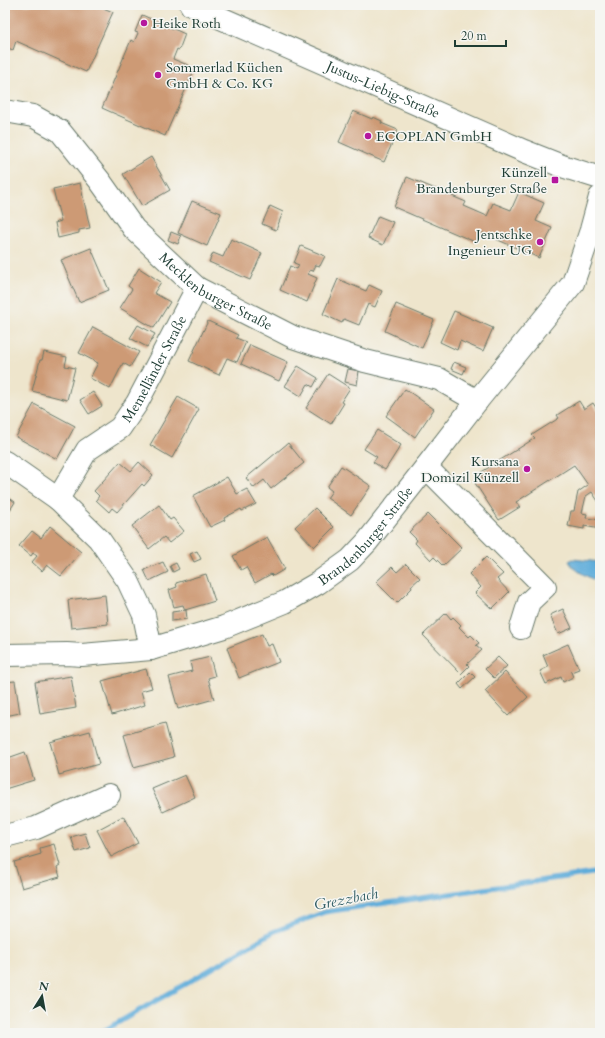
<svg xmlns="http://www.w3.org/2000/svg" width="605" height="1038" viewBox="0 0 605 1038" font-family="Cardo,serif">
  <rect width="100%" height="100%" fill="#f6f6f2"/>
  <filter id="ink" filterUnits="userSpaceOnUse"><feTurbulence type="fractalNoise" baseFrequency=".025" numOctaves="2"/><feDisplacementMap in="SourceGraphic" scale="8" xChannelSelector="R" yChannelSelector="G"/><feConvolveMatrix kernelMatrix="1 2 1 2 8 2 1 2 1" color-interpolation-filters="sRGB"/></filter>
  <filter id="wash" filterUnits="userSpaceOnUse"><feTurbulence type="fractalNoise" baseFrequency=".012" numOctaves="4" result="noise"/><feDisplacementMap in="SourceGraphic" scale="16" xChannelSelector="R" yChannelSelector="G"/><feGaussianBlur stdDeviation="0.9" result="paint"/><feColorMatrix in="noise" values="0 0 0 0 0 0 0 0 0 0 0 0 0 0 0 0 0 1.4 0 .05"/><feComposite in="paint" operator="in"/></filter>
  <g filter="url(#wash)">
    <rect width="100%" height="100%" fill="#eee5cc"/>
    <path fill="#61adda" stroke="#407587" d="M 573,559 L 600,562 L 600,583 C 591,578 573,571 569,561 Z"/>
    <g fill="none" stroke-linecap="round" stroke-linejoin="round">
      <path stroke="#61adda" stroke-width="5" d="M 100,1033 L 206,972 L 273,932 L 325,912 L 600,872"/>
    </g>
    <g id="blocks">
      <path fill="#cd9a74" d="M 5,5 L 96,5 L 113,12 L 86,72 L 16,41 L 13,50 L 5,47 Z
        M 142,15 L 185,34 L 179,50 L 177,49 L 173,59 L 195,68 L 165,136 L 102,108 L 131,40 L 134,42 L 138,33 L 135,32 Z
        M 353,111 L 372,119 L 373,117 L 382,121 L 381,123 L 398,130 L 384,162 L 339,142 Z
        M 151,157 L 170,190 L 142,206 L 123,174 Z
        M 407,177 L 466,202 L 464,206 L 487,216 L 493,203 L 511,210 L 519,192 L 544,203 L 536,221 L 552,228 L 539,258 L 480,232 L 475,242 L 394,207 Z
        M 80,183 L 90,228 L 79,230 L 79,233 L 58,238 L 55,223 L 61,221 L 53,189 Z
        M 192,201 L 221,213 L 207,246 L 178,233 Z
        M 270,206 L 283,212 L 276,230 L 262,224 Z
        M 378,216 L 393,222 L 383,245 L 368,238 Z
        M 171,232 L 181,236 L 178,244 L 168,240 Z
        M 231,239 L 262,253 L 250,280 L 209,262 L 213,253 L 223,257 Z
        M 301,246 L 325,256 L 320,266 L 316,265 L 313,271 L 310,270 L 308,274 L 317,278 L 307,302 L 280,290 L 290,266 L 297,269 L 299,265 L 294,263 Z
        M 91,248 L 109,290 L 79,302 L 61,260 Z
        M 139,268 L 161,282 L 154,293 L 170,302 L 154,328 L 120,308 L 132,289 L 128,286 Z
        M 338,279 L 366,291 L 369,285 L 382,291 L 375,307 L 368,304 L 359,325 L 344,319 L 342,323 L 323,314 Z
        M 396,304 L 434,320 L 422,348 L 385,331 Z
        M 454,311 L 493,328 L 483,351 L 460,341 L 457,350 L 440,342 Z
        M 208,321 L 238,335 L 236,338 L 246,342 L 237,362 L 227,358 L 219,375 L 189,361 Z
        M 138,325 L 155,334 L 147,347 L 130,338 Z
        M 93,327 L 139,352 L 130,367 L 123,363 L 110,389 L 90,378 L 98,363 L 79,353 Z
        M 250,345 L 288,362 L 279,381 L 241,364 Z
        M 44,352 L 67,357 L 65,366 L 75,368 L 67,400 L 32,391 L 40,360 L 42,360 Z
        M 454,362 L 466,367 L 463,374 L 451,369 Z
        M 298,366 L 318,378 L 313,387 L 308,384 L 301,396 L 285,386 Z
        M 348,369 L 359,371 L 357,385 L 345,382 Z
        M 328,374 L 350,388 L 341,402 L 344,403 L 331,424 L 306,408 Z
        M 405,389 L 434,409 L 415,437 L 386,416 Z
        M 93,392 L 102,406 L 89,414 L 80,400 Z
        M 178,397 L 199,409 L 172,458 L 150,445 Z
        M 579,401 L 584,409 L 593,403 L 600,414 L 600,504 L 592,492 L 586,496 L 582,513 L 587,514 L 586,518 L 600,520 L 600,529 L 584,526 L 584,529 L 568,526 L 571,511 L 574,511 L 578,492 L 588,485 L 574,465 L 516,502 L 520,507 L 499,520 L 475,483 L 483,477 L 480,473 L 535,438 L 532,435 L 559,418 L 557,415 Z
        M 34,404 L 75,426 L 57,459 L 16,437 Z
        M 377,430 L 401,445 L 385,470 L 373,462 L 377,457 L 364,449 Z
        M 288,443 L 304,463 L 271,489 L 264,480 L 254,488 L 246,478 Z
        M 120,462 L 131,471 L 139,462 L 153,475 L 144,486 L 142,484 L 117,512 L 112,508 L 109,512 L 96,500 L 99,496 L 94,491 Z
        M 341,466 L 371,486 L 351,515 L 327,498 L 332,491 L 327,487 Z
        M 227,477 L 237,494 L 247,489 L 256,504 L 242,511 L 241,509 L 224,518 L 225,520 L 210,527 L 193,496 Z
        M 5,495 L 15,502 L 5,518 Z
        M 159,505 L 170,520 L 173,518 L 184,531 L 169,543 L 164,537 L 149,549 L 132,526 Z
        M 315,508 L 334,527 L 314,547 L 295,527 Z
        M 428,514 L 462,548 L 443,566 L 434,557 L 431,560 L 415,543 L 417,540 L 409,532 Z
        M 50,526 L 81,552 L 61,576 L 47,565 L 42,571 L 32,562 L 37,556 L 33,553 L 31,556 L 19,546 L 32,531 L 41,538 Z
        M 267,537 L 285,569 L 273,576 L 271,574 L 255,583 L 246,567 L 241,570 L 233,556 Z
        M 197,551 L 201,559 L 194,562 L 190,554 Z
        M 486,557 L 503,574 L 497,579 L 509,592 L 492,609 L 475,593 L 481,587 L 469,574 Z
        M 163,562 L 168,572 L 149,581 L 144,570 Z
        M 176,563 L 179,569 L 173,572 L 170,566 Z
        M 406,564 L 420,578 L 411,586 L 412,588 L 397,603 L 376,582 L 392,567 L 397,572 Z
        M 206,574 L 215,601 L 185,610 L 183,605 L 174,607 L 169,590 L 177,587 L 176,583 Z
        M 105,595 L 108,624 L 71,628 L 68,600 Z
        M 563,609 L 572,628 L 558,634 L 550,615 Z
        M 186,610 L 187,619 L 172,621 L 172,612 Z
        M 446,613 L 451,619 L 453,617 L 461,625 L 459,627 L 469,637 L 471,635 L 479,643 L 476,645 L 482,650 L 467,664 L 469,666 L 461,674 L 423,635 Z
        M 262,634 L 267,646 L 272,644 L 279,662 L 239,678 L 227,648 Z
        M 568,644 L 579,669 L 571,672 L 573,677 L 563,682 L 561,677 L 546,684 L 540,671 L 548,667 L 543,655 Z
        M 210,657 L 215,676 L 208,678 L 214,699 L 178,709 L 169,677 L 192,671 L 190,662 Z
        M 498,657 L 507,666 L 494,678 L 485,669 Z
        M 146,669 L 152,688 L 141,691 L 145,705 L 112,715 L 102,681 Z
        M 470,672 L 475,677 L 462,689 L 458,684 Z
        M 505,672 L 528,697 L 508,716 L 485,691 Z
        M 71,676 L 76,708 L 40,714 L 35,682 Z
        M 15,681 L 20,713 L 5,716 L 5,682 Z
        M 165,723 L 174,757 L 134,768 L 124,735 Z
        M 90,731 L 99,764 L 59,775 L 50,742 Z
        M 25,752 L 34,780 L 5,789 L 5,759 Z
        M 185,775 L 195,797 L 163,812 L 152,789 Z
        M 123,816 L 138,843 L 111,857 L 97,830 Z
        M 85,833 L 90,848 L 76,852 L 71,837 Z
        M 54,844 L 60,865 L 57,867 L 60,877 L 22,888 L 14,862 L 41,854 L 40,848 Z"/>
    </g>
  </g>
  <g filter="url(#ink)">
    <use href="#blocks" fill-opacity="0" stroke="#677869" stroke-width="1"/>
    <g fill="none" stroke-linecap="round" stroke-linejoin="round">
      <g stroke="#677869" stroke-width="24">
        <g id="minor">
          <path id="s1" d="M 191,5 L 524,151 L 562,166 L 600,178"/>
          <path id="s2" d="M 5,111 L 33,116 L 60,131 L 100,181 L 134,229 L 197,288 L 293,337 L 365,361 L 439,379 L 477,401"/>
          <path d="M 5,462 L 58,499 L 99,539 L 128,581 L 144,615 L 151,649"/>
          <path d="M 426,467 L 545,587 L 529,602 L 521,628"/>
          <path id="s3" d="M 58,499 L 87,450 L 120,428 L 137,403 L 197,288"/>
          <path id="s4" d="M 5,655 L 67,654 L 82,655 L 151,649 L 224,627 L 285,602 L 318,583 L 350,560 L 367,542 L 426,467 L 477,401 L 573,283 L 591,230 L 600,197"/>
          <path d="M 5,836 L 36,828 L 109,795"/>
        </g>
      </g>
      <use href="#minor" stroke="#fff" stroke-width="22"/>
    </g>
  </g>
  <g fill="#b5179e" stroke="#f6f6f2" stroke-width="1.5">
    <circle cx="144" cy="23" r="4"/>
    <circle cx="158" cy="75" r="4"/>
    <circle cx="368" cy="136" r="4"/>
    <rect x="551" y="176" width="8" height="8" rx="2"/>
    <circle cx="540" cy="242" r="4"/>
    <circle cx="527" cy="469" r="4"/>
  </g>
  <g text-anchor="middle" stroke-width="3" stroke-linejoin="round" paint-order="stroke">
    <g font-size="14" fill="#1f3d34" stroke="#f6f6f2" text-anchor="start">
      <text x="152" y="28">Heike Roth</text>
      <text x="166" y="72">Sommerlad Küchen<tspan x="166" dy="16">GmbH &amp; Co. KG</tspan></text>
      <text x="376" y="141">ECOPLAN GmbH</text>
      <text x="547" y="177" text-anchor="end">Künzell<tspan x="547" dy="16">Brandenburger Straße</tspan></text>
      <text x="532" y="239" text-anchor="end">Jentschke<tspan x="532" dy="16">Ingenieur UG</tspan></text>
      <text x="519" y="466" text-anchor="end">Kursana<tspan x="519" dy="16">Domizil Künzell</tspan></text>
    </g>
    <g font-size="14" fill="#1f3d34" stroke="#f6f6f2">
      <text dy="5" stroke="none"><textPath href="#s1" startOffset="210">Justus-Liebig-Straße</textPath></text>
      <text dy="5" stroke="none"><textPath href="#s2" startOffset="286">Mecklenburger Straße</textPath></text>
      <text dy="5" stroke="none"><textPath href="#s3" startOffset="165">Memelländer Straße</textPath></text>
      <text dy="5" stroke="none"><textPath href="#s4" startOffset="394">Brandenburger Straße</textPath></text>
    </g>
    <g font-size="15" font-style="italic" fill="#335f66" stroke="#f6f6f2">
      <text transform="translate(346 899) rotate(-11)" y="5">Grezzbach</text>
    </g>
  </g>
  <rect width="605" height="1038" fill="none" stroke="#f6f6f2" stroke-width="20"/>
  <g transform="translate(42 996) rotate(11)" stroke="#f6f6f2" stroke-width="3" paint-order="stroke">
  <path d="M0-3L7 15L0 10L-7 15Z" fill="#1f3d34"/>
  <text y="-6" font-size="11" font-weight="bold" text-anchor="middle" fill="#1f3d34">N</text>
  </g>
  <path d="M455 40v6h51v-6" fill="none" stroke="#1f3d34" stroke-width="2"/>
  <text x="461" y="40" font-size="12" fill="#1f3d34" stroke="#f6f6f2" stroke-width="3" paint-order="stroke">20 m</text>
</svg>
